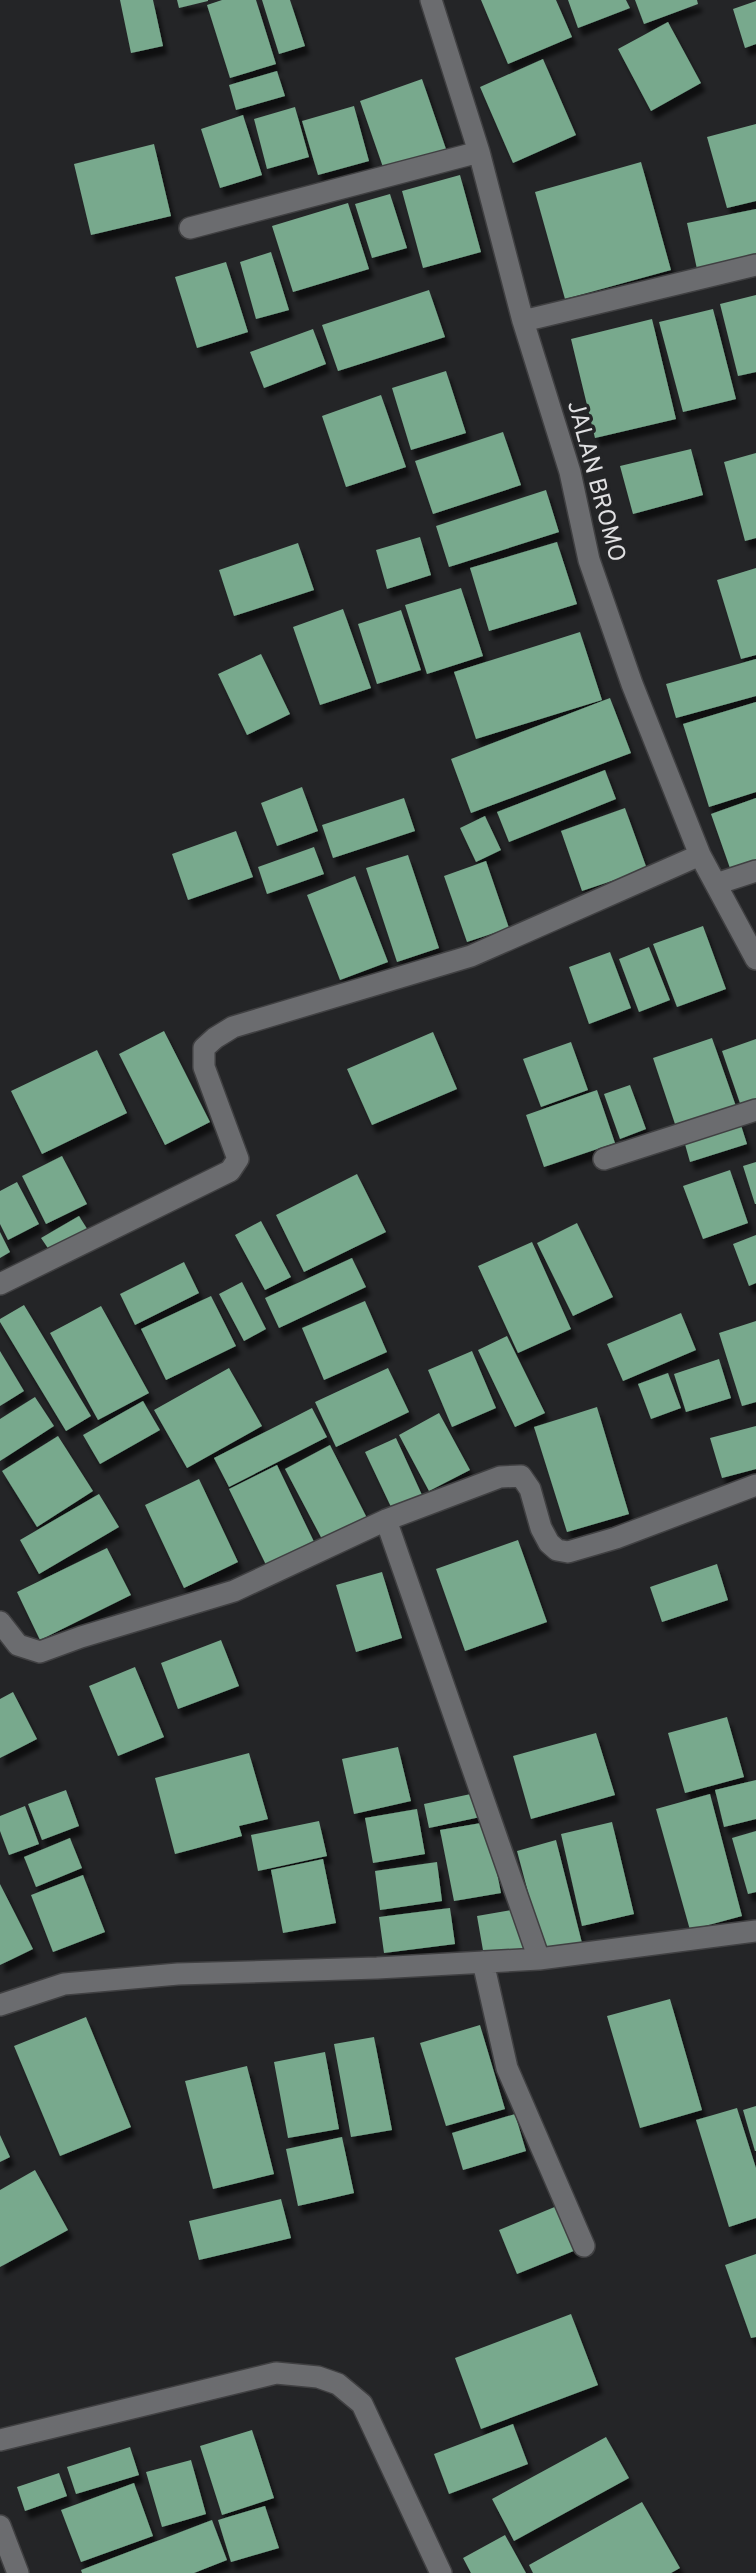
<svg xmlns="http://www.w3.org/2000/svg" width="756" height="2573" viewBox="0 0 756 2573" font-family="Overpass,sans-serif">
  <defs>
    <filter id="shadow"><feDropShadow dx="4.5" dy="8" stdDeviation="2" flood-color="#0009"/></filter>
  </defs>
  <rect width="100%" height="100%" fill="#242527"/>
  <path fill="#78a98d" filter="url(#shadow)" d="M 120,0 L 153,0 L 163,46 L 131,53 Z
    M 177,0 L 208,0 L 208,1 L 179,8 Z
    M 222,0 L 256,0 L 276,64 L 230,78 L 207,5 Z
    M 262,0 L 290,0 L 305,46 L 279,54 Z
    M 481,0 L 556,0 L 572,37 L 508,64 Z
    M 568,0 L 626,0 L 630,8 L 578,28 Z
    M 635,0 L 697,0 L 698,4 L 644,24 Z
    M 756,1 L 756,44 L 745,48 L 733,9 Z
    M 668,22 L 701,83 L 651,111 L 618,49 Z
    M 543,59 L 576,135 L 513,163 L 480,87 Z
    M 277,71 L 285,96 L 236,110 L 229,85 Z
    M 422,79 L 446,149 L 384,170 L 360,101 Z
    M 354,106 L 369,161 L 318,175 L 302,121 Z
    M 295,107 L 309,157 L 267,169 L 254,119 Z
    M 243,115 L 262,175 L 220,188 L 201,129 Z
    M 756,124 L 756,201 L 727,208 L 707,137 Z
    M 154,144 L 171,216 L 91,235 L 74,164 Z
    M 641,162 L 671,270 L 565,299 L 535,192 Z
    M 460,175 L 481,252 L 423,268 L 402,191 Z
    M 390,194 L 407,248 L 372,258 L 355,204 Z
    M 348,203 L 369,269 L 293,292 L 272,226 Z
    M 756,209 L 756,257 L 697,269 L 687,223 Z
    M 271,252 L 289,310 L 256,319 L 240,262 Z
    M 226,262 L 248,332 L 197,348 L 175,277 Z
    M 429,290 L 445,337 L 338,371 L 322,325 Z
    M 756,295 L 756,372 L 738,376 L 720,304 Z
    M 713,309 L 736,399 L 683,412 L 659,322 Z
    M 652,319 L 676,419 L 595,438 L 571,339 Z
    M 313,329 L 326,364 L 264,388 L 250,352 Z
    M 446,371 L 466,433 L 411,450 L 392,388 Z
    M 381,395 L 406,467 L 346,487 L 322,416 Z
    M 503,432 L 521,485 L 433,514 L 415,461 Z
    M 691,449 L 703,495 L 633,514 L 620,466 Z
    M 756,453 L 756,538 L 745,541 L 724,462 Z
    M 546,490 L 559,532 L 449,567 L 436,526 Z
    M 420,537 L 431,575 L 387,589 L 376,550 Z
    M 557,542 L 577,604 L 489,631 L 470,568 Z
    M 298,543 L 314,590 L 234,616 L 219,570 Z
    M 756,568 L 756,655 L 741,659 L 717,580 Z
    M 461,588 L 483,656 L 427,674 L 405,605 Z
    M 343,609 L 371,688 L 320,705 L 293,627 Z
    M 401,610 L 421,670 L 377,684 L 358,624 Z
    M 580,632 L 602,700 L 476,739 L 454,672 Z
    M 261,654 L 290,714 L 247,735 L 218,674 Z
    M 756,659 L 756,696 L 676,718 L 666,684 Z
    M 610,698 L 631,753 L 471,813 L 451,759 Z
    M 756,702 L 756,792 L 709,807 L 683,724 Z
    M 605,770 L 616,799 L 509,842 L 497,812 Z
    M 302,787 L 318,831 L 277,846 L 261,803 Z
    M 404,798 L 415,831 L 333,858 L 322,825 Z
    M 756,798 L 756,862 L 731,871 L 711,814 Z
    M 625,808 L 647,869 L 582,891 L 561,831 Z
    M 485,816 L 501,850 L 476,862 L 460,828 Z
    M 236,831 L 253,877 L 188,900 L 172,854 Z
    M 314,847 L 324,874 L 267,894 L 258,867 Z
    M 408,855 L 439,948 L 397,962 L 366,868 Z
    M 486,861 L 509,928 L 467,942 L 444,876 Z
    M 355,876 L 388,962 L 340,980 L 307,895 Z
    M 703,926 L 726,989 L 677,1007 L 653,944 Z
    M 649,947 L 670,1000 L 639,1012 L 619,959 Z
    M 610,952 L 631,1008 L 589,1024 L 569,967 Z
    M 164,1031 L 210,1122 L 165,1145 L 119,1054 Z
    M 433,1032 L 457,1089 L 372,1125 L 347,1069 Z
    M 712,1038 L 738,1112 L 678,1133 L 653,1058 Z
    M 756,1039 L 756,1104 L 742,1109 L 722,1051 Z
    M 571,1042 L 588,1090 L 541,1107 L 523,1059 Z
    M 97,1050 L 127,1113 L 42,1154 L 11,1091 Z
    M 630,1085 L 646,1129 L 620,1139 L 604,1094 Z
    M 597,1090 L 615,1143 L 544,1167 L 526,1115 Z
    M 739,1119 L 747,1144 L 690,1162 L 683,1137 Z
    M 62,1156 L 87,1204 L 46,1224 L 22,1176 Z
    M 756,1162 L 756,1204 L 755,1204 L 743,1166 Z
    M 730,1170 L 748,1223 L 703,1239 L 683,1186 Z
    M 357,1174 L 386,1232 L 304,1272 L 276,1215 Z
    M 17,1182 L 39,1224 L 8,1240 L 0,1224 L 0,1191 Z
    M 79,1216 L 91,1235 L 54,1257 L 41,1238 Z
    M 261,1221 L 291,1277 L 265,1290 L 235,1235 Z
    M 577,1223 L 613,1297 L 573,1316 L 537,1243 Z
    M 0,1232 L 10,1252 L 0,1258 Z
    M 756,1235 L 756,1283 L 749,1286 L 733,1244 Z
    M 532,1242 L 571,1329 L 518,1353 L 478,1266 Z
    M 352,1258 L 366,1287 L 279,1328 L 265,1298 Z
    M 184,1262 L 199,1293 L 135,1325 L 120,1294 Z
    M 242,1282 L 266,1329 L 244,1341 L 219,1294 Z
    M 211,1296 L 236,1346 L 166,1380 L 141,1329 Z
    M 365,1301 L 387,1352 L 324,1380 L 302,1328 Z
    M 24,1305 L 91,1416 L 66,1431 L 0,1322 L 0,1319 Z
    M 101,1306 L 149,1393 L 98,1420 L 50,1333 Z
    M 681,1313 L 696,1350 L 623,1381 L 607,1344 Z
    M 756,1321 L 756,1402 L 742,1406 L 719,1333 Z
    M 507,1336 L 545,1413 L 515,1427 L 478,1350 Z
    M 0,1351 L 24,1391 L 0,1406 Z
    M 472,1351 L 496,1408 L 452,1427 L 428,1370 Z
    M 719,1359 L 731,1398 L 686,1412 L 674,1374 Z
    M 229,1368 L 262,1426 L 187,1468 L 154,1410 Z
    M 388,1368 L 409,1412 L 336,1447 L 315,1402 Z
    M 668,1373 L 681,1408 L 651,1419 L 638,1384 Z
    M 35,1397 L 54,1426 L 0,1461 L 0,1419 Z
    M 143,1401 L 160,1430 L 100,1464 L 83,1435 Z
    M 597,1407 L 629,1514 L 567,1532 L 534,1427 Z
    M 312,1408 L 327,1437 L 229,1487 L 214,1458 Z
    M 439,1413 L 470,1470 L 429,1491 L 399,1435 Z
    M 756,1426 L 756,1469 L 722,1478 L 710,1438 Z
    M 58,1436 L 93,1491 L 37,1527 L 2,1471 Z
    M 396,1438 L 422,1495 L 392,1509 L 365,1452 Z
    M 330,1445 L 367,1518 L 323,1541 L 285,1469 Z
    M 277,1465 L 318,1550 L 270,1573 L 229,1489 Z
    M 199,1479 L 238,1562 L 184,1588 L 145,1505 Z
    M 99,1494 L 119,1527 L 39,1574 L 20,1540 Z
    M 518,1540 L 547,1622 L 465,1651 L 436,1569 Z
    M 107,1548 L 131,1595 L 40,1640 L 17,1592 Z
    M 717,1564 L 728,1600 L 662,1622 L 650,1587 Z
    M 382,1572 L 402,1638 L 356,1652 L 336,1585 Z
    M 221,1640 L 239,1686 L 178,1709 L 161,1663 Z
    M 135,1667 L 164,1737 L 118,1756 L 89,1686 Z
    M 13,1692 L 37,1739 L 0,1758 L 0,1699 Z
    M 727,1717 L 744,1777 L 685,1793 L 668,1733 Z
    M 596,1733 L 615,1795 L 531,1819 L 513,1756 Z
    M 398,1747 L 411,1801 L 354,1814 L 342,1759 Z
    M 249,1753 L 268,1819 L 239,1826 L 242,1836 L 175,1854 L 155,1778 Z
    M 756,1780 L 756,1819 L 724,1827 L 715,1790 Z
    M 66,1790 L 79,1826 L 42,1840 L 28,1804 Z
    M 480,1792 L 485,1816 L 429,1828 L 424,1804 Z
    M 710,1794 L 742,1916 L 690,1930 L 656,1809 Z
    M 25,1806 L 39,1844 L 9,1855 L 0,1831 L 0,1816 Z
    M 417,1809 L 425,1854 L 373,1863 L 365,1818 Z
    M 319,1821 L 327,1856 L 258,1871 L 251,1835 Z
    M 487,1822 L 501,1893 L 454,1901 L 440,1830 Z
    M 612,1822 L 634,1914 L 582,1926 L 561,1834 Z
    M 756,1831 L 756,1892 L 748,1894 L 732,1838 Z
    M 70,1838 L 82,1868 L 36,1887 L 24,1857 Z
    M 556,1840 L 582,1943 L 544,1952 L 517,1851 Z
    M 323,1859 L 336,1923 L 283,1933 L 271,1870 Z
    M 437,1862 L 442,1901 L 380,1910 L 375,1871 Z
    M 83,1875 L 105,1932 L 53,1952 L 31,1895 Z
    M 0,1884 L 33,1949 L 0,1965 Z
    M 450,1908 L 455,1944 L 384,1953 L 379,1917 Z
    M 517,1909 L 524,1949 L 484,1956 L 477,1916 Z
    M 670,1999 L 702,2110 L 640,2128 L 607,2016 Z
    M 86,2017 L 131,2127 L 60,2156 L 14,2046 Z
    M 480,2025 L 505,2109 L 446,2126 L 420,2043 Z
    M 374,2037 L 392,2130 L 351,2137 L 334,2044 Z
    M 325,2052 L 339,2129 L 288,2138 L 274,2062 Z
    M 247,2066 L 274,2174 L 213,2189 L 185,2081 Z
    M 756,2106 L 756,2151 L 755,2151 L 743,2110 Z
    M 737,2108 L 756,2168 L 756,2218 L 729,2227 L 696,2120 Z
    M 515,2114 L 526,2151 L 463,2170 L 452,2133 Z
    M 0,2135 L 10,2157 L 0,2162 Z
    M 342,2137 L 354,2193 L 298,2206 L 286,2149 Z
    M 35,2170 L 68,2230 L 0,2267 L 0,2190 Z
    M 281,2199 L 291,2238 L 199,2260 L 189,2221 Z
    M 557,2206 L 576,2250 L 517,2274 L 499,2230 Z
    M 756,2254 L 756,2337 L 751,2338 L 725,2265 Z
    M 571,2314 L 598,2385 L 481,2429 L 455,2358 Z
    M 513,2424 L 528,2464 L 449,2494 L 434,2454 Z
    M 252,2430 L 274,2498 L 222,2515 L 200,2446 Z
    M 606,2437 L 629,2478 L 514,2541 L 492,2499 Z
    M 130,2447 L 139,2475 L 76,2494 L 67,2467 Z
    M 191,2460 L 206,2514 L 162,2527 L 146,2472 Z
    M 59,2473 L 67,2496 L 25,2511 L 17,2487 Z
    M 134,2483 L 153,2536 L 81,2562 L 61,2510 Z
    M 642,2502 L 680,2568 L 671,2573 L 533,2573 L 529,2565 Z
    M 265,2506 L 279,2548 L 231,2562 L 218,2520 Z
    M 212,2520 L 227,2560 L 194,2573 L 82,2573 L 81,2570 Z
    M 505,2535 L 526,2573 L 471,2573 L 463,2558 Z"/>
  <g fill="none" stroke-linecap="round" stroke-linejoin="round">
    <g stroke="#404042" stroke-width="24">
      <path id="minor" d="M 431,0 L 479,152 L 523,321 L 570,472 L 589,560 L 632,684 L 700,855 L 756,959
        M 190,228 L 479,152
        M 523,321 L 756,265
        M 716,884 L 756,871
        M 604,1159 L 756,1110
        M 0,1284 L 230,1171 L 238,1159 L 204,1067 L 204,1048 L 215,1038 L 233,1027 L 471,956 L 700,855
        M 386,1520 L 539,1959
        M 0,1622 L 18,1645 L 40,1652 L 81,1637 L 234,1591 L 386,1520 L 500,1477 L 521,1476 L 530,1489 L 541,1528 L 549,1543 L 557,1550 L 568,1552 L 616,1538 L 756,1485
        M 483,1962 L 507,2068 L 584,2246
        M 0,2005 L 64,1984 L 178,1974 L 377,1968 L 539,1959 L 756,1931
        M 0,2440 L 276,2373 L 318,2377 L 338,2384 L 362,2404 L 441,2573
        M 0,2526 L 18,2573"/>
    </g>
    <use href="#minor" stroke="#6b6c6f" stroke-width="21"/>
  </g>
  <g text-anchor="middle" stroke-width="7" stroke-linejoin="round" paint-order="stroke">
    <g font-size="24" fill="#e0e0e2" stroke="#242527">
      <text transform="translate(597 481) rotate(75)" y="8">JALAN BROMO</text>
    </g>
  </g>
</svg>
